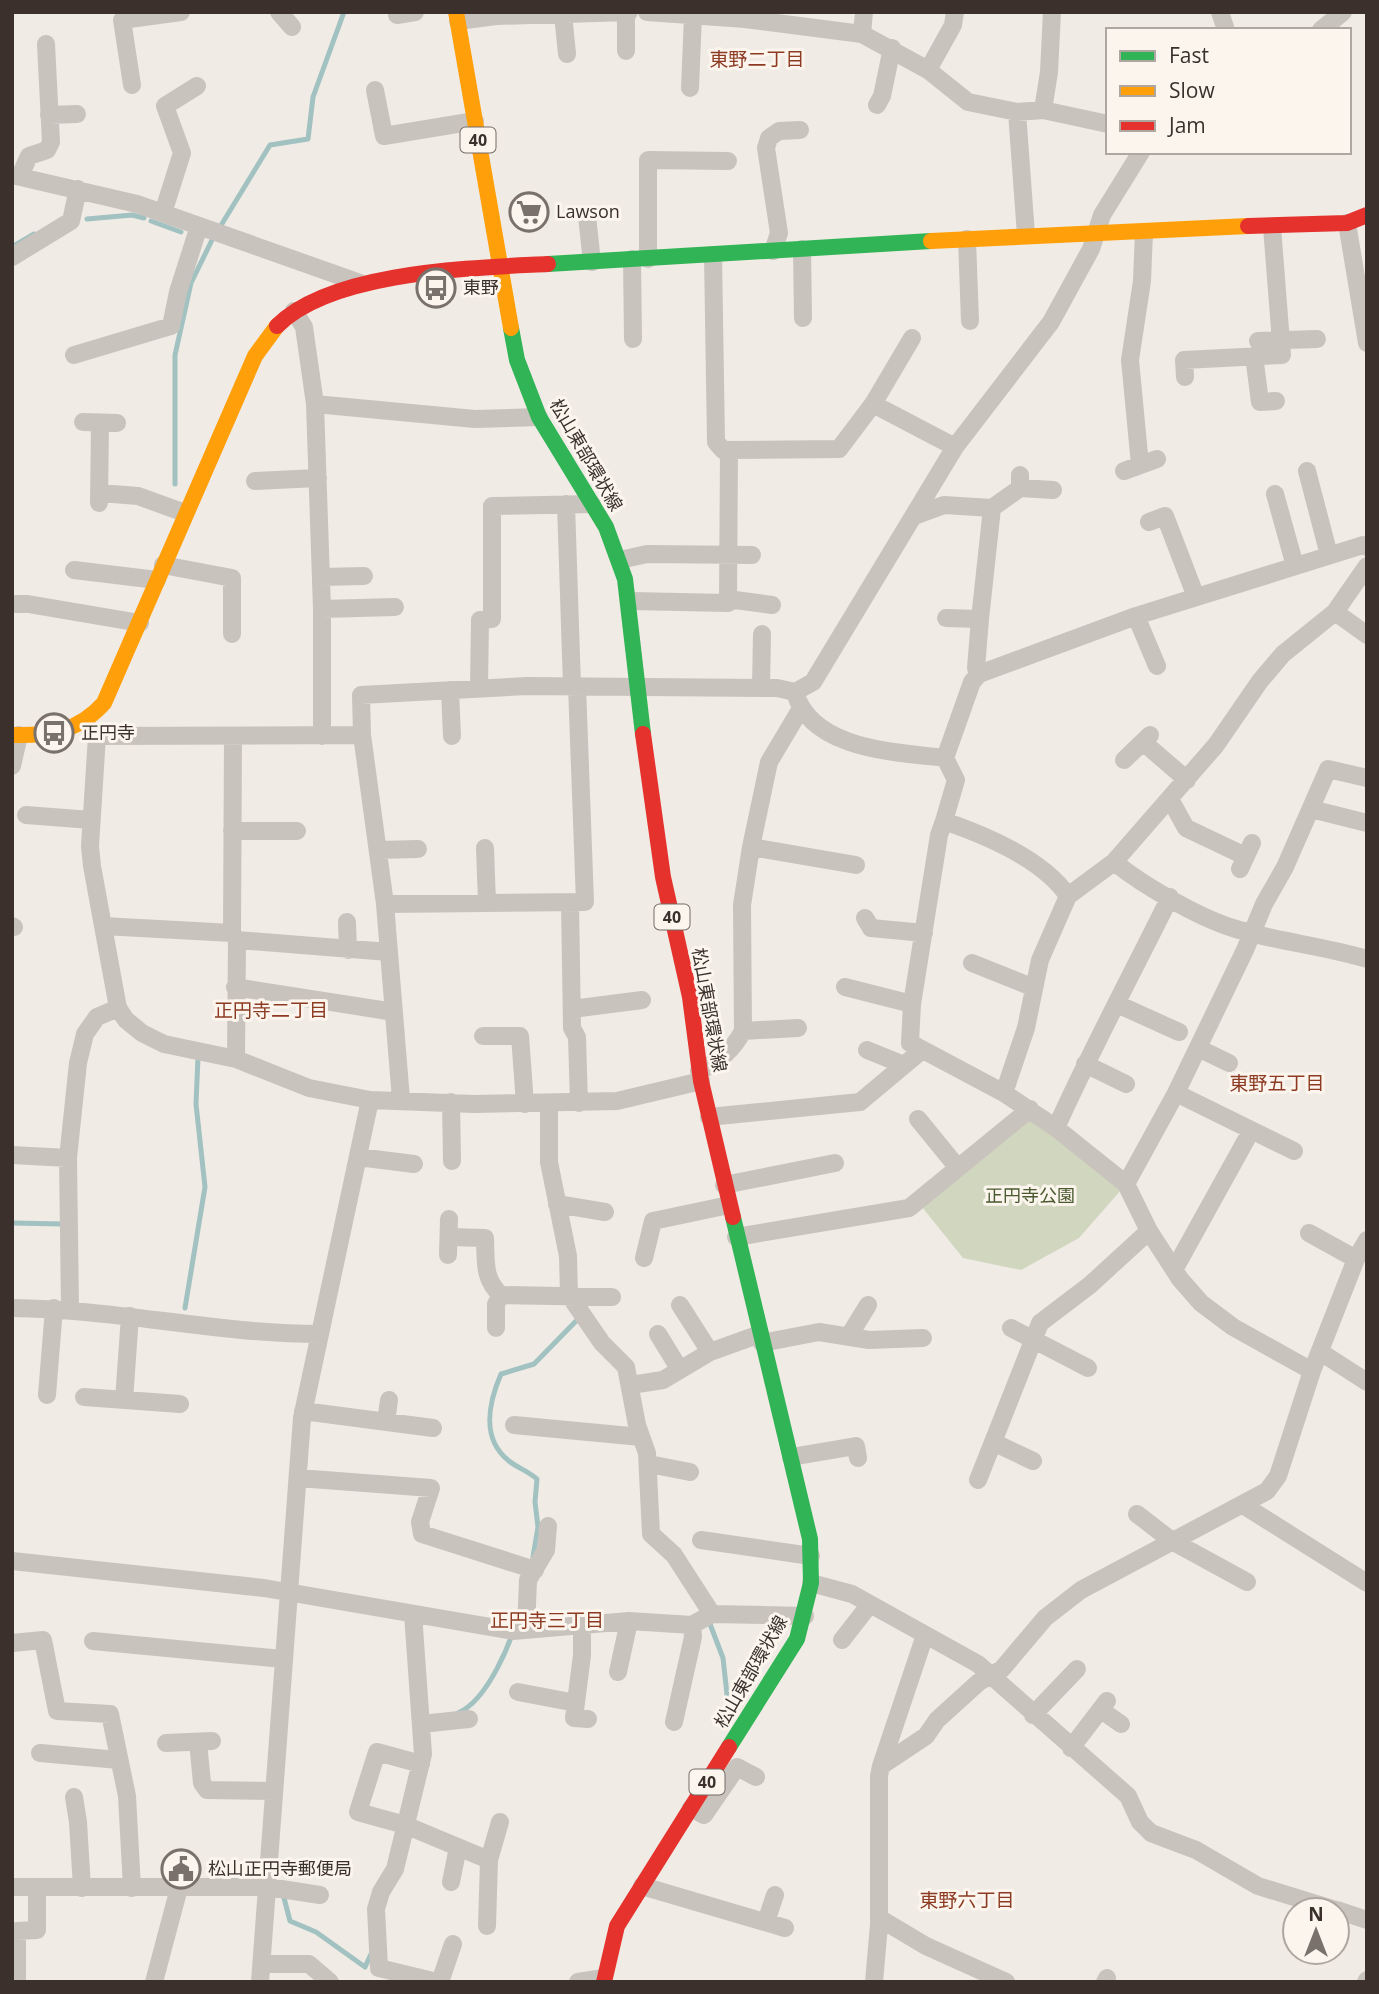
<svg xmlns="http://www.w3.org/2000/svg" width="1379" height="1994" viewBox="0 0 1379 1994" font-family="'Open Sans','Noto Sans JP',sans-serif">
  <rect width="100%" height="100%" fill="#f0ebe5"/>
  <path fill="#d1d6bf" d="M 1031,1118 L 1121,1190 L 1079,1238 L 1021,1270 L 963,1258 L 922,1207 Z"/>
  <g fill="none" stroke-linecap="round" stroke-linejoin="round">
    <path stroke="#a1c2c1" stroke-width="5" d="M 87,219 L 132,215 L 144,218
      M 151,221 L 181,232
      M 220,227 L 270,145 L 308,139 L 313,97 L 344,12
      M 12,247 L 34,234
      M 175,484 L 175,355 L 191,283 L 212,240
      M 12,1223 L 62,1224
      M 185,1308 L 205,1187 L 196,1104 L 198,1057
      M 533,1557 L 538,1527 L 535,1502 L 537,1479 C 528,1471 518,1468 509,1461 C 480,1438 489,1402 501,1374 L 534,1364 L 580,1317
      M 710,1624 L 723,1658 L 730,1722
      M 458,1713 C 488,1700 512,1641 519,1611
      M 283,1894 L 290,1921 L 316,1932 L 365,1967 L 372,1952"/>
    <path stroke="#c9c3be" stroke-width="18" d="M 279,12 L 292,27
      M 626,12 L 626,51
      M 647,12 L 745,19 L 862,34 L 928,70 L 968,102 L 1017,112 L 1043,110 L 1108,124
      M 1220,12 L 1226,30
      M 563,14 L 567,54
      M 397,15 L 415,12
      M 458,21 L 496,16 L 629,12
      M 1321,30 L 1343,12
      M 862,34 L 864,12
      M 928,70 L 953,25 L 955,12
      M 132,85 L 122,20 L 181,12
      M 690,88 L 693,15
      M 375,90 L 384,136 L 475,121
      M 877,105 L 882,96 L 892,48
      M 1043,110 L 1049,72 L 1052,12
      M 1017,112 L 1026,235
      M 49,115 L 77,114
      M 12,175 L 137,204 L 360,283
      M 20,176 L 29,156 L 47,150 L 51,142 L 46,44
      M 163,213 L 182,153 L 165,106 L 197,86
      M 587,216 L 592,262
      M 1347,223 L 1367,343
      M 967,239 L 970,321
      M 802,249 L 803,318
      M 773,251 L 779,233 L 766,148 L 769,138 L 779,131 L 800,130
      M 713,255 L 716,442 L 723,450 L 839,449 L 873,404 L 912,338
      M 12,257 L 71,221 L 78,189
      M 632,259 L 633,339
      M 648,259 L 648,160 L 728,161
      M 294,311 L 304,327 L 315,404
      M 1258,341 L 1317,339
      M 74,355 L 171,326 L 178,292 L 199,226
      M 1254,356 L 1260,402 L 1276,401
      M 1185,377 L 1184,360 L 1282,355 L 1272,227
      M 873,404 L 955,447
      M 83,422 L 117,423
      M 1140,465 L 1130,360 L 1142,281 L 1144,232
      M 1124,471 L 1157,459
      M 1307,471 L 1329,555
      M 1020,475 L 1020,488 L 1053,490
      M 255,481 L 318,478
      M 100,493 L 138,496 L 185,513
      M 1275,494 L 1295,566
      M 99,503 L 100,423
      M 566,504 L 572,686
      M 914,516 L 944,505 L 992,508 L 1020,488
      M 1149,522 L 1165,516 L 1196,597
      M 620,560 L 647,554 L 752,555
      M 163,565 L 232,578 L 232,634
      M 74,570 L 157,580
      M 321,577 L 364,576
      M 728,599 L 772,605
      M 630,601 L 728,603 L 729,451
      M 12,604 L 28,604 L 140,623
      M 322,609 L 395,607
      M 1335,612 L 1367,635
      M 1136,616 L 1157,666
      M 946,618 L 980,619 L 976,668 L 979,674
      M 980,619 L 992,508
      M 761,687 L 762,634
      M 479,688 L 480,620 L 492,619 L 492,506 L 592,504
      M 450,690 L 452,736
      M 795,692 C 811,750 896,752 945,758 L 956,780 L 944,821 C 985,835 1043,859 1068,896
      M 89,728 L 97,736 L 362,735
      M 97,736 L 90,846 L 92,866 L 118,1008 L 126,1020 L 142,1033 L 164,1044 L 236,1059 L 309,1088 L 370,1100 L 474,1104 L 617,1101 L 701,1081
      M 322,736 L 322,609 L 315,404 L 475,419 L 539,417
      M 1143,742 L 1187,780
      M 945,758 L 972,682 L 979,674 L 1136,616 L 1363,545 L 1367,547
      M 1124,760 L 1150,735
      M 12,766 L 19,735
      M 1170,799 L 1186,828 L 1245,856
      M 1311,809 L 1367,823
      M 26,815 L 91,820
      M 944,821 L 939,835 L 912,1004 L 910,1043 L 1004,1093
      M 232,831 L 297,831
      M 751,847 L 856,865
      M 485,848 L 487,903
      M 378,850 L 418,849
      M 1114,862 C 1144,886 1199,918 1236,929 C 1279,942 1324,946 1367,959
      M 1240,869 L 1252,843
      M 570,902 L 572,1028 L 577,1037 L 579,1103
      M 385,904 L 585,902 L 577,686
      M 865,918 L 871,928 L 924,933
      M 347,922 L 348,950
      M 12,926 L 14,927
      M 103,926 L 232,933 L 233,737
      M 232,933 L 237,940 L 389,952
      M 972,963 L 1032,987
      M 235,987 L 394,1012
      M 845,987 L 912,1004
      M 1117,1004 L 1179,1032
      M 572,1009 L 642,1000
      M 743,1031 L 742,905 L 751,847 L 769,762 L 800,710
      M 483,1036 L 520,1036 L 525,1104
      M 1198,1048 L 1229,1063
      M 867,1050 L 904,1065
      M 236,1059 L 237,940
      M 1085,1064 L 1126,1084
      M 699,1071 C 719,1062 733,1050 743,1031 L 798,1028
      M 1176,1093 L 1294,1151
      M 401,1099 L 385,904 L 362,735 L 361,695 L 527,686 L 777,688 L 795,692 L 813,682 L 955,447 L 1051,322 L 1091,249 L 1102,215 L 1141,152
      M 451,1102 L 452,1161
      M 549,1104 L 549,1162 L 568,1256 L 569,1295 L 602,1343 L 626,1367 L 637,1425 L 647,1453 L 651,1534 L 674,1555 L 712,1614
      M 709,1117 L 860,1102 L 921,1051
      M 918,1119 L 958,1168
      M 1056,1128 C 1091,1050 1132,974 1170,897
      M 12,1155 L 68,1158
      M 358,1157 L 414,1164
      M 1126,1184 L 1176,1093 L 1245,950 L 1264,904 L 1285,867 L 1328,769 L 1367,778
      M 724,1185 L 835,1163
      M 557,1204 L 605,1212
      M 1309,1233 L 1356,1259
      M 449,1237 L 485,1238 C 486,1261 483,1279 501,1295 L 612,1297
      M 736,1237 L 909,1208 L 1030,1109
      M 448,1255 L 449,1219
      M 644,1258 L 653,1221 L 729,1205
      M 1174,1270 L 1251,1131
      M 680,1305 L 710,1352
      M 12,1308 C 116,1309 217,1334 320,1334
      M 70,1308 L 68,1158 L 78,1063 L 85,1034 L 97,1017 L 118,1008
      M 496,1328 L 496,1304 L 501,1295
      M 1011,1328 L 1088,1368
      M 658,1334 L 680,1370
      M 849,1336 L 868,1305
      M 762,1343 L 819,1332 L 869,1340 L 923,1338
      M 1322,1353 L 1367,1382
      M 1312,1371 L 1233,1327 L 1201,1303 L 1180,1279 L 1149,1231 L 1126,1184 L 1056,1128 L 1004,1093 L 1026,1028 L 1040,960 L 1068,896 L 1114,862 L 1216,745 L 1260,681 L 1283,654 L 1335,612 L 1367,566
      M 631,1385 L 663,1380 L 710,1352 L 760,1334
      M 47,1395 L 54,1308
      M 84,1397 L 180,1404
      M 124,1400 L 130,1316
      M 303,1411 L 433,1428
      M 386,1422 L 389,1400
      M 514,1425 L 641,1437
      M 993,1442 L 1033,1461
      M 791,1457 L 856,1446 L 858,1458
      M 649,1464 L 690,1472
      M 298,1478 L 431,1488 L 420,1522 L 422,1534 L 535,1570
      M 978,1480 L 1040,1323 L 1090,1285 L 1149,1231
      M 1243,1505 L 1367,1583
      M 1137,1514 L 1172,1541 L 1247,1582
      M 701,1540 L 811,1556
      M 12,1561 L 264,1588 L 513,1631 L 629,1621 L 692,1625 L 712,1614 L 805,1616
      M 811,1583 L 852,1594 L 978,1664 L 1128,1796 L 1140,1822 L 1151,1833 L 1196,1850 L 1258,1886 L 1336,1910
      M 413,1614 L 423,1754 L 395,1869 L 381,1892 L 376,1909 L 379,1968 L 437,1982
      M 582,1625 L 582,1655 L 574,1718 L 588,1719
      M 526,1630 L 528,1580 L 546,1550 L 548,1526
      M 842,1640 L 870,1604
      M 93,1641 L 283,1659
      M 12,1643 L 43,1640 L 57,1711 L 110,1714 L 127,1796 L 132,1888
      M 618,1672 L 629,1621
      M 518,1692 L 576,1703
      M 1101,1710 L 1121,1724
      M 1033,1715 L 1077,1669
      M 674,1722 L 693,1637 L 692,1625
      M 421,1724 L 469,1719
      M 198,1742 L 202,1783 L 207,1790 L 274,1791
      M 166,1743 L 212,1741
      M 1071,1748 L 1107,1701
      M 40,1753 L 119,1760
      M 421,1764 L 377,1752 L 358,1812 L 405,1825 L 489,1860
      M 881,1766 L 925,1635
      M 74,1797 L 78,1822 L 82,1888
      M 691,1808 L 704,1815 L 737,1767 L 756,1777
      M 451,1882 L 458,1847
      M 642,1886 L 785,1928
      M 12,1887 L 268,1887 L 320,1895
      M 1337,1910 L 1367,1920
      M 879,1918 L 926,1946 L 1006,1982
      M 766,1922 L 775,1895
      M 487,1926 L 489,1860 L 500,1822
      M 262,1964 L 309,1964 L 330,1982
      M 17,1982 L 17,1931 L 37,1930 L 37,1889
      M 154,1982 L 179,1888
      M 260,1982 L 302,1418 L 370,1100
      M 440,1982 L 453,1944
      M 578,1982 L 604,1978
      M 874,1982 L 879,1925 L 879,1776 L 881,1766 L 926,1736 L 937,1720 L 979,1682 L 1002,1669 L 1045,1618 L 1081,1590 L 1267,1491 L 1278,1476 L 1312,1371 L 1356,1259 L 1367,1240
      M 1105,1982 L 1107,1978
      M 1366,1982 L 1367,1980"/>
    <path stroke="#30b455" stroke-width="16" d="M 548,264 L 931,241
      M 511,328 L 517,360 L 539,417 L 606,527 L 625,579 L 643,734
      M 729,1747 L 797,1639 L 811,1583 L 810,1539 L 733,1217"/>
    <path stroke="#ff9f0a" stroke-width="16" d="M 456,12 L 511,328
      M 931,241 L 1248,226
      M 12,735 C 49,736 78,732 104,703 L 255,356 L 277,326"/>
    <path stroke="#e5322d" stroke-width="16" d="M 1248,226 L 1347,223 L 1367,215
      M 277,326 C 332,271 473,268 548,264
      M 643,734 L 663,877 L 690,997 L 701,1081 L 733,1217
      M 604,1982 L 617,1926 L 729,1747"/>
  </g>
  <defs>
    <g id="supermarket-ring" transform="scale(2.0125)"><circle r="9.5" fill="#fbf5ee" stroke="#7a716c" stroke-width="1.5"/><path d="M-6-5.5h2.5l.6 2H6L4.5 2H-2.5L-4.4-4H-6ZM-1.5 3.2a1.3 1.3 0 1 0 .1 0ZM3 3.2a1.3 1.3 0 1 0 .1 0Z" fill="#7a716c"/></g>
    <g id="bus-ring" transform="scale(2.0125)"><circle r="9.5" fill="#fbf5ee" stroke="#7a716c" stroke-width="1.5"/><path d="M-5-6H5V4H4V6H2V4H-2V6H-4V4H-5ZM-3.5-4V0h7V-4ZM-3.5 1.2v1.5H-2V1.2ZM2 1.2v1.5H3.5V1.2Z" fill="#7a716c"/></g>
    <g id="civic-ring" transform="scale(2.0125)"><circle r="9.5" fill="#fbf5ee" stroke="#7a716c" stroke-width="1.5"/><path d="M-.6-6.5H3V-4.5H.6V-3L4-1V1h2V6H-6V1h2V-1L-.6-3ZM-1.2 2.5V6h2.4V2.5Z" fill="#7a716c"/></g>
  </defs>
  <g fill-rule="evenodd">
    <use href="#supermarket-ring" x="529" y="212"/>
    <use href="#bus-ring" x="436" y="288"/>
    <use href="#bus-ring" x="54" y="733"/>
    <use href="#civic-ring" x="181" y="1869"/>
  </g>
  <g text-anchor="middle" stroke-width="6" stroke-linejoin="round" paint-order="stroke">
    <g fill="#fbf5ee" stroke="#756b66" stroke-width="2">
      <rect x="460.5" y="127.5" width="35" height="25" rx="5"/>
      <rect x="654.5" y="904.5" width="35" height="25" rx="5"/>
      <rect x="689.5" y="1769.5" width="35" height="25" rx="5"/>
    </g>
    <g font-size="16" font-weight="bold" fill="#3b302b">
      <text x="478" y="146">40</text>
      <text x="672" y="923">40</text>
      <text x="707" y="1788">40</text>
    </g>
    <g font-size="18" fill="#3b302b" stroke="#fbf5ee" text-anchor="start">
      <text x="556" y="218">Lawson</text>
      <text x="463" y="294">東野</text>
      <text x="81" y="739">正円寺</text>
      <text x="208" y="1875">松山正円寺郵便局</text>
    </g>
    <g font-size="18" fill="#3b302b" stroke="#fbf5ee">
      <text transform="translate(586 455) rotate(60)" y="6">松山東部環状線</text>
      <text transform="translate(709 1010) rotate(80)" y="6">松山東部環状線</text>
      <text transform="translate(751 1672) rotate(-60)" y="6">松山東部環状線</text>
    </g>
    <g font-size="18" fill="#4a5a2e" stroke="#fbf5ee">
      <text x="1030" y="1202">正円寺公園</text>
    </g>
    <g font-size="19" fill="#8c3b22" stroke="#fbf5ee">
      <text x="757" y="66">東野二丁目</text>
      <text x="271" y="1017">正円寺二丁目</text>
      <text x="1277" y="1090">東野五丁目</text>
      <text x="547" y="1627">正円寺三丁目</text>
      <text x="967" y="1907">東野六丁目</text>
    </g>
  </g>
  <rect width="1379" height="1994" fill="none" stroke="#3b302b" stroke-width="28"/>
  <rect x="1106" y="28" width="245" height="126" fill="#fbf5ee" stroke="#aea6a0" stroke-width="2"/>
  <rect x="1120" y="51" width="35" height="10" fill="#30b455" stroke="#aea6a0" stroke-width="2"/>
  <text x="1169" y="63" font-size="21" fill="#3b302b">Fast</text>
  <rect x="1120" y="86" width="35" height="10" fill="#ff9f0a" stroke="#aea6a0" stroke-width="2"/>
  <text x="1169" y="98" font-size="21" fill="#3b302b">Slow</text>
  <rect x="1120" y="121" width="35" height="10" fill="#e5322d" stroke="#aea6a0" stroke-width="2"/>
  <text x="1169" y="133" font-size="21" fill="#3b302b">Jam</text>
  <g transform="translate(1316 1931)"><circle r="33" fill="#fbf5ee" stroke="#aea6a0" stroke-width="2"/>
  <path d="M0-5L12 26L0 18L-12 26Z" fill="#7a716c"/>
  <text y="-10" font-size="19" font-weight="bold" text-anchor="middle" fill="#3b302b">N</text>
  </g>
</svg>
